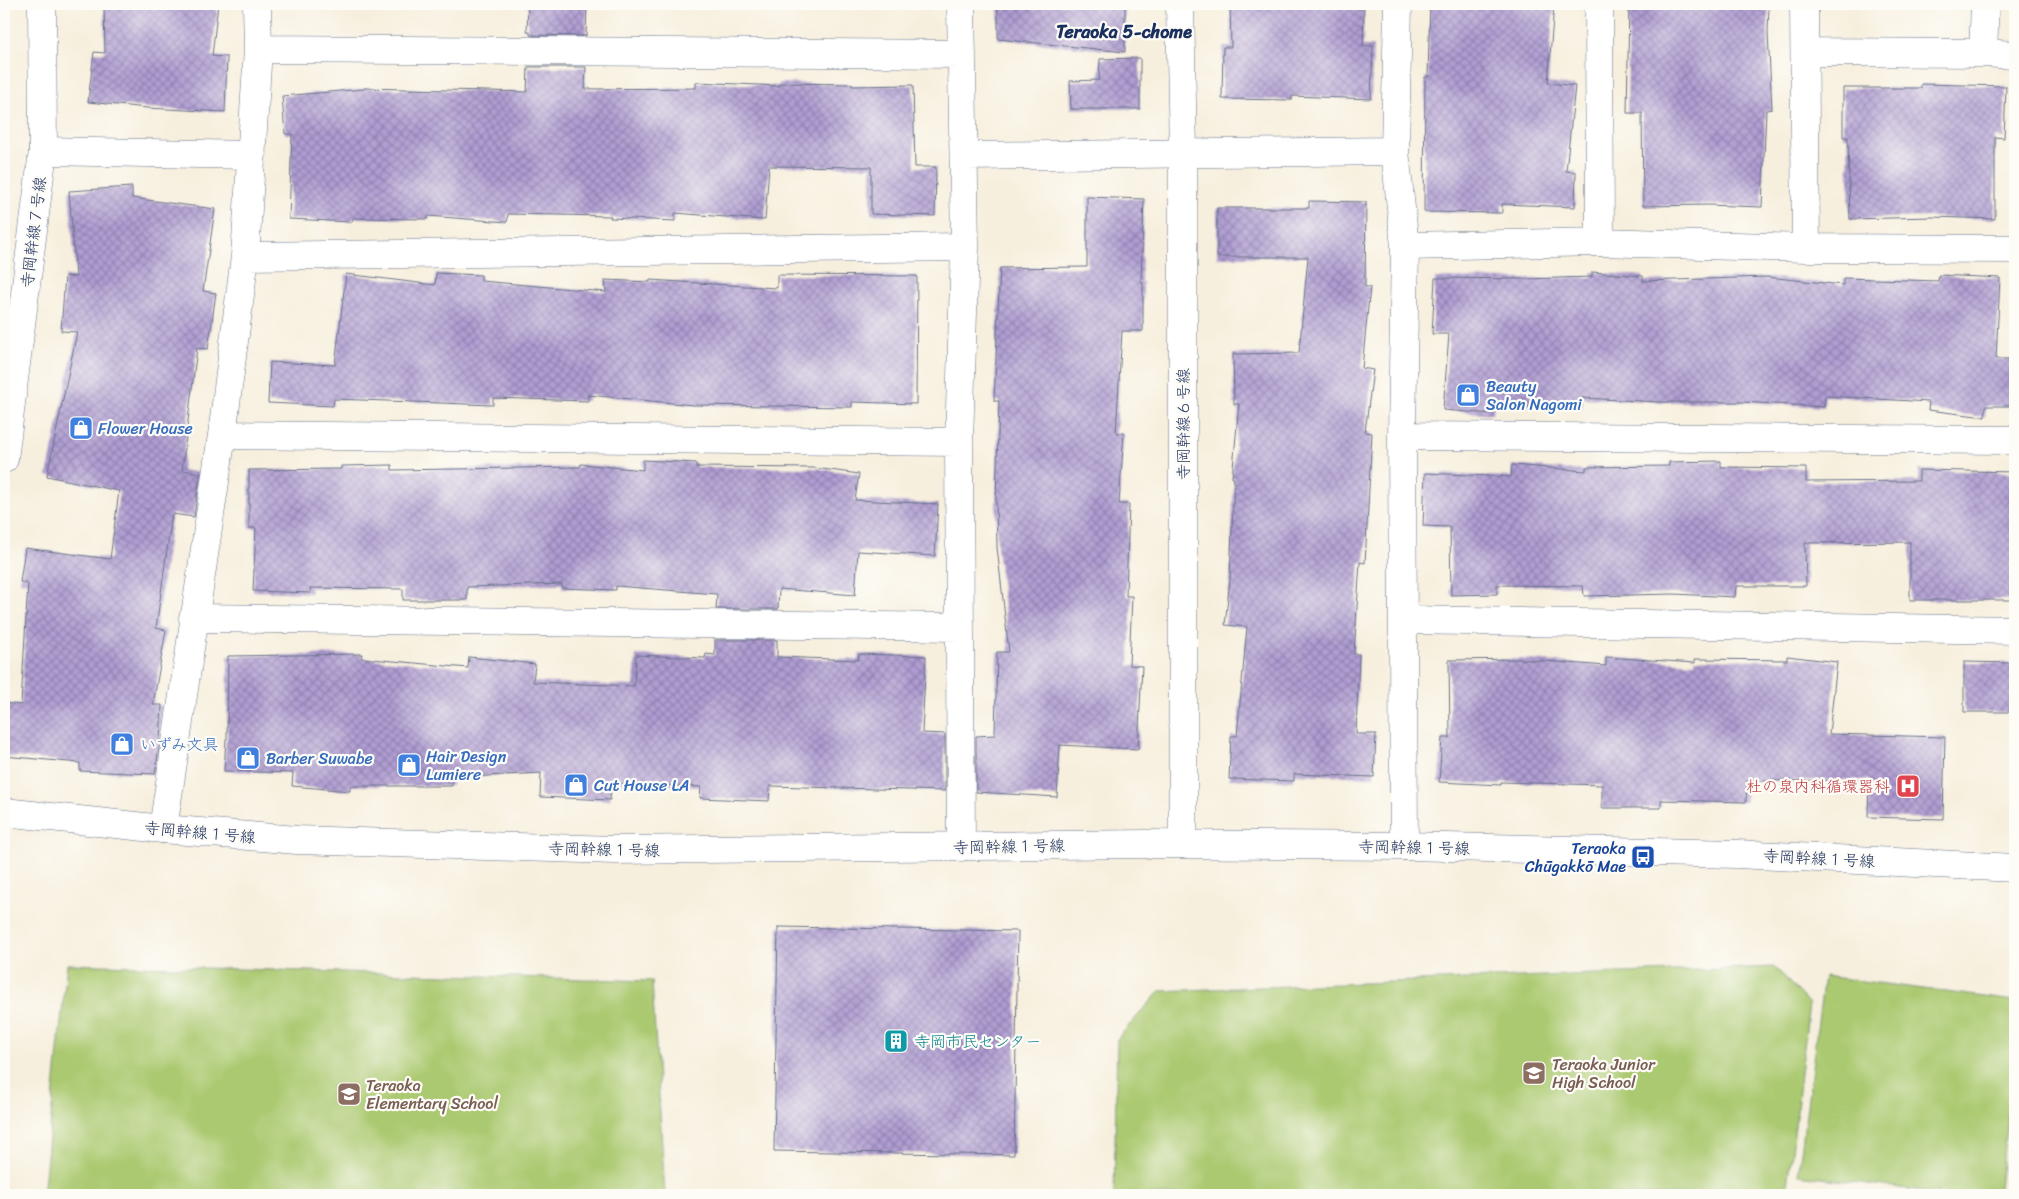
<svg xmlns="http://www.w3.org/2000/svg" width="2019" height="1199" viewBox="0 0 2019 1199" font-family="Sriracha,'Klee One',sans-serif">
  <defs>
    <pattern id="building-cross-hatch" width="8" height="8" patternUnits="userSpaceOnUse" patternTransform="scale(1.25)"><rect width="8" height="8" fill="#b09dd2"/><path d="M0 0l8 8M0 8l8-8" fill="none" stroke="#8e80ae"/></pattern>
  </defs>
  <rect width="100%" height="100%" fill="#fdfcf7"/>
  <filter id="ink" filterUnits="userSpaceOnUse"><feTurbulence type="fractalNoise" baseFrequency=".02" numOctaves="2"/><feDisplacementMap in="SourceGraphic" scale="10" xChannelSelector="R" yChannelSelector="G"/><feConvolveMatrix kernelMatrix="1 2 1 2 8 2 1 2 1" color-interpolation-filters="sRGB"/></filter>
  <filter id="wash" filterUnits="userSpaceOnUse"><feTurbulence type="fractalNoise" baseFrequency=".0096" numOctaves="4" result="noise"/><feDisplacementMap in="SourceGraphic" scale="20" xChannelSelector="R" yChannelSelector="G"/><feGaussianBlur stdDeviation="1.12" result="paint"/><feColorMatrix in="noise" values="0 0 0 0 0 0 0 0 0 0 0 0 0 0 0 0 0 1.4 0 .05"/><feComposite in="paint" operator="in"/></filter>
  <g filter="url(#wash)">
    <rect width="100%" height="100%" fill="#f7efdd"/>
    <path fill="#abc970" stroke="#637c67" d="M 67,964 L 652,981 L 665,1195 L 43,1195 Z
      M 1775,967 L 1809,1004 L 1787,1195 L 1114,1195 L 1117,1039 L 1160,991 Z
      M 1824,976 L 2015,1001 L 2015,1059 L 1998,1195 L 1955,1195 L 1798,1175 Z"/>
    <g id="blocks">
      <path fill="url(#building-cross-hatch)" d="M 104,4 L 218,4 L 212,56 L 227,57 L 225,112 L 147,108 L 88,102 L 94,52 L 105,53 Z
        M 528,4 L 587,4 L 586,36 L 530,35 L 530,32 L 527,32 Z
        M 998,4 L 1125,4 L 1125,52 L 998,39 Z
        M 1230,4 L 1364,4 L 1363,46 L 1373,46 L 1371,99 L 1292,96 L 1292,100 L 1222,99 L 1223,47 L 1231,47 Z
        M 1430,4 L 1554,4 L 1548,83 L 1575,86 L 1566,171 L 1576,172 L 1575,207 L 1502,204 L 1502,213 L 1424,212 L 1425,77 L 1428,77 Z
        M 1629,4 L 1769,4 L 1768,33 L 1772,109 L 1766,110 L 1762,207 L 1708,205 L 1643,206 L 1642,113 L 1627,113 Z
        M 1140,58 L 1140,109 L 1071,109 L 1070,81 L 1099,80 L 1100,59 Z
        M 528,67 L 586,67 L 585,89 L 696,88 L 696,82 L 779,86 L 779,83 L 852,84 L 852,86 L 913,85 L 915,167 L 936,167 L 935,216 L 871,214 L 871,167 L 769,166 L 765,220 L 675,213 L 675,221 L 610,218 L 611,216 L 508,214 L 507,222 L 428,216 L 428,219 L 353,218 L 352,222 L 289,219 L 292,134 L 285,134 L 282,96 L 364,89 L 364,88 L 527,92 Z
        M 1921,84 L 2006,86 L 2004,138 L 1995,137 L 1995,219 L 1933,217 L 1850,219 L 1848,137 L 1843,137 L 1843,88 L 1921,88 Z
        M 132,187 L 132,198 L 215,209 L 203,291 L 216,293 L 208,349 L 197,348 L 182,470 L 200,473 L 194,517 L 172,514 L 156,628 L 166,630 L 153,705 L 162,705 L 160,741 L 155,774 L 80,771 L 80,763 L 4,756 L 4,703 L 21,705 L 28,583 L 20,582 L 25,548 L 110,559 L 119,491 L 47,476 L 77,332 L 61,331 L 65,276 L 76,277 L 69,191 Z
        M 1087,197 L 1144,199 L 1141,282 L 1143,282 L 1143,331 L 1122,331 L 1116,433 L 1124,433 L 1119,504 L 1129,504 L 1126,596 L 1132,596 L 1129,665 L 1142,666 L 1138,749 L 1060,745 L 1057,797 L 976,792 L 976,736 L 995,735 L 997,652 L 1009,652 L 997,547 L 996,499 L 999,401 L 994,401 L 1000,268 L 1087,267 Z
        M 1309,201 L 1366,202 L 1365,287 L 1370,287 L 1362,368 L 1373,370 L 1365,432 L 1372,433 L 1365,563 L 1360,562 L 1354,654 L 1359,654 L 1356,734 L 1376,734 L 1374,777 L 1294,774 L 1294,781 L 1229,779 L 1231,736 L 1237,736 L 1247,627 L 1225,625 L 1230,579 L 1234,478 L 1232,478 L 1239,404 L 1234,404 L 1233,354 L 1299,353 L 1308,257 L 1217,257 L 1217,208 L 1309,208 Z
        M 1592,272 L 1643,276 L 1643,281 L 1767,277 L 1843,285 L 1843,278 L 1938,281 L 1939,275 L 2000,278 L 1996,359 L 2015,359 L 2015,406 L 1986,406 L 1985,417 L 1928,410 L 1929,402 L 1825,396 L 1824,407 L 1743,402 L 1660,402 L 1582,398 L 1582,408 L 1494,404 L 1493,414 L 1443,410 L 1449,334 L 1432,334 L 1435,278 L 1524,279 L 1592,277 Z
        M 436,273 L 481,275 L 481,281 L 606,292 L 605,280 L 650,282 L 650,280 L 777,288 L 777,275 L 917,276 L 916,404 L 852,402 L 852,407 L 693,405 L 588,395 L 588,401 L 493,398 L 493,405 L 334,399 L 333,406 L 268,403 L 270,362 L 335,365 L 346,274 L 435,285 Z
        M 643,460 L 696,463 L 696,467 L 815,468 L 859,474 L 855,500 L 938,504 L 935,556 L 858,551 L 855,595 L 779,589 L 778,609 L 716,609 L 717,594 L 616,586 L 616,590 L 562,588 L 562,584 L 467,587 L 467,600 L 403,600 L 403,589 L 310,588 L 311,593 L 253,591 L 256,528 L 249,528 L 249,470 L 341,469 L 341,466 L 392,465 L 392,470 L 580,467 L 581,464 L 643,470 Z
        M 1721,461 L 1721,467 L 1806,468 L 1806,482 L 1919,481 L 1919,470 L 2015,472 L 2015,600 L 1910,600 L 1910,542 L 1805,543 L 1806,586 L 1736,586 L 1735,597 L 1674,594 L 1584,596 L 1583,586 L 1497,585 L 1497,594 L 1451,595 L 1450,527 L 1423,526 L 1425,473 L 1511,477 L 1512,465 L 1586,471 L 1586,467 L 1669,466 L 1669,462 Z
        M 715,640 L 777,640 L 777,657 L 858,660 L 859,654 L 926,656 L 922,733 L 945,734 L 945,791 L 770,786 L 769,801 L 700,798 L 701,787 L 611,783 L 610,800 L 540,797 L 541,773 L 452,778 L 452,786 L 350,786 L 350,791 L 292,786 L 293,773 L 224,771 L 226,739 L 227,739 L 228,656 L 362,654 L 361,658 L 468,668 L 469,657 L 535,664 L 533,682 L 634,686 L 636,655 L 705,658 L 706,654 L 715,655 Z
        M 1787,656 L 1837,662 L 1829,734 L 1945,737 L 1943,819 L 1868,817 L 1869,780 L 1747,781 L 1746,802 L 1661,800 L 1661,808 L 1602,808 L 1602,785 L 1501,782 L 1501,785 L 1439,782 L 1442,738 L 1450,738 L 1449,660 L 1520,659 L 1606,666 L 1606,657 L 1695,663 L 1695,659 L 1787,660 Z
        M 1964,662 L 2015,663 L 2015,712 L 1964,712 Z
        M 778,927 L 1018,931 L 1014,1155 L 774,1151 Z"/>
    </g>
  </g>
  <g filter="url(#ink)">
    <use href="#blocks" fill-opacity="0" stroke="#68728a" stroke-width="1"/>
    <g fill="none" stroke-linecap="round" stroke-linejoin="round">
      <g stroke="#68728a" stroke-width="29">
        <path id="minor" d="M 1398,4 L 1395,151 L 1405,246 L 1402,436 L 1404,846
          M 1599,4 L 1600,242
          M 1804,4 L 1806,248
          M 258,49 L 962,54
          M 1805,52 L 1983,53 L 2015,55
          M 1983,53 L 1985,4
          M 43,151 L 252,155
          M 965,156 L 1395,151
          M 1405,246 L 1600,242 L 1806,248 L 2015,249
          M 245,256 L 965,247
          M 222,435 L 959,442
          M 1402,436 L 2015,440
          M 193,618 L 959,627
          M 1403,620 L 2015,630
          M 163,829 L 222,435 L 245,256 L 258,49 L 257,4
          M 961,847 L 959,442 L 965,247 L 961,4"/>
      </g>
      <g stroke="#68728a" stroke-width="29">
        <path id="tertiary" d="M 1180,4 L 1183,152 L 1183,844
          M 4,459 L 43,151 L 42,4
          M 4,812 L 163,829 L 297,840 L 615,850 L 1147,844 L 1404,846 L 1737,854 L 2015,868"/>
      </g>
      <use href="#minor" stroke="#fff" stroke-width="28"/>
      <use href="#tertiary" stroke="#fff" stroke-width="28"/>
    </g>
  </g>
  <defs>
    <g id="shop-square" transform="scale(1.25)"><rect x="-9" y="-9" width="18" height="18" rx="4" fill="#3f7fe0" stroke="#fdfcf7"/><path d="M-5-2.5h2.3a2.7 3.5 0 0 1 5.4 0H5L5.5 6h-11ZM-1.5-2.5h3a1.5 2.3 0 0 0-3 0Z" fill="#fff"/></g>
    <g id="hospital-square" transform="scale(1.25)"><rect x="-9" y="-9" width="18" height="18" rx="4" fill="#e0444e" stroke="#fdfcf7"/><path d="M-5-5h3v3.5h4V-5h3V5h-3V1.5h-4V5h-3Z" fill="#fff"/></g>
    <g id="bus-square" transform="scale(1.25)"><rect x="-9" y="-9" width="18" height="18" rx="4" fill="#1a4fb4" stroke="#fdfcf7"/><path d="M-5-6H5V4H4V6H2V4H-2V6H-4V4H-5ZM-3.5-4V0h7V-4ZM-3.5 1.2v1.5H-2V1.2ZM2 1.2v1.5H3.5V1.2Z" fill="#fff"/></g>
    <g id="building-square" transform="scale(1.25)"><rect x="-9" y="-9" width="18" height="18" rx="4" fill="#0f9aa8" stroke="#fdfcf7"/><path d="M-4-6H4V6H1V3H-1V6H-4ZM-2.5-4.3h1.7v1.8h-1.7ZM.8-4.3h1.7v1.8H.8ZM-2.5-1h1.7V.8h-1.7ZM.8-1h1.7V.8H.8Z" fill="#fff"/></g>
    <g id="school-square" transform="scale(1.25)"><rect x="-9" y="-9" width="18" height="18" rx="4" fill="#8d6e63" stroke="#fdfcf7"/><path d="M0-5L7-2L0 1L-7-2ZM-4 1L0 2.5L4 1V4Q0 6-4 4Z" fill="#fff"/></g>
  </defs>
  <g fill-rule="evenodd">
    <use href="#shop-square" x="1468" y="395"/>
    <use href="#shop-square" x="81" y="428"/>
    <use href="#shop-square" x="122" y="744"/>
    <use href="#shop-square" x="248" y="758"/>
    <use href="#shop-square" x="409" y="765"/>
    <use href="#shop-square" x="576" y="785"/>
    <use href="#hospital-square" x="1908" y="786"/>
    <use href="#bus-square" x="1643" y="857"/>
    <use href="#building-square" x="896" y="1041"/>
    <use href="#school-square" x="1534" y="1073"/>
    <use href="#school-square" x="349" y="1094"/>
  </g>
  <g text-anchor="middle" stroke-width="4.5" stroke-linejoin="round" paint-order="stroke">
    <g font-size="16" fill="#1b2f5e" stroke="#fdfcf7">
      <text transform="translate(33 232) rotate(-83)" y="6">寺岡幹線７号線</text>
      <text transform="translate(1183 424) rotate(-90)" y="6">寺岡幹線６号線</text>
      <text transform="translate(200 832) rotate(5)" y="6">寺岡幹線１号線</text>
      <text transform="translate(1009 846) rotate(-1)" y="6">寺岡幹線１号線</text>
      <text transform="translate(1414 847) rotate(1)" y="6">寺岡幹線１号線</text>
      <text transform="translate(604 849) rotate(1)" y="6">寺岡幹線１号線</text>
      <text transform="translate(1819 858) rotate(3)" y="6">寺岡幹線１号線</text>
    </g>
    <g font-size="16" fill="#366cbe" stroke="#fdfcf7" text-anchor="start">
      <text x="1486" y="392">Beauty<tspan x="1486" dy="18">Salon Nagomi</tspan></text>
      <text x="98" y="434">Flower House</text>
      <text x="140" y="750">いずみ文具</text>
      <text x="426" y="762">Hair Design<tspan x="426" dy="18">Lumiere</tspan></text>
      <text x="266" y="764">Barber Suwabe</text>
      <text x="594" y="791">Cut House LA</text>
    </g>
    <g font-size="16" fill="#be3a42" stroke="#fdfcf7" text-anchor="end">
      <text x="1890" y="792">杜の泉内科循環器科</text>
    </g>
    <g font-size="16" fill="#164399" stroke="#fdfcf7" text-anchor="end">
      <text x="1626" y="854">Teraoka<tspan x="1626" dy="18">Chūgakkō Mae</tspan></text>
    </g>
    <g font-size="16" fill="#0d838f" stroke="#fdfcf7" text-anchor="start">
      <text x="914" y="1047">寺岡市民センター</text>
    </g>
    <g font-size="16" fill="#785e54" stroke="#fdfcf7" text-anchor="start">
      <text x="1552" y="1070">Teraoka Junior<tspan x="1552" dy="18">High School</tspan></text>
      <text x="366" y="1091">Teraoka<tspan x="366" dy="18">Elementary School</tspan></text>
    </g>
    <g font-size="18" font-weight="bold" fill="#1b2f5e" stroke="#fdfcf7">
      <text x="1124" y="38">Teraoka 5-chome</text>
    </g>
  </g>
  <rect width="2019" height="1199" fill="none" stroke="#fdfcf7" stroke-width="20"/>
</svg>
